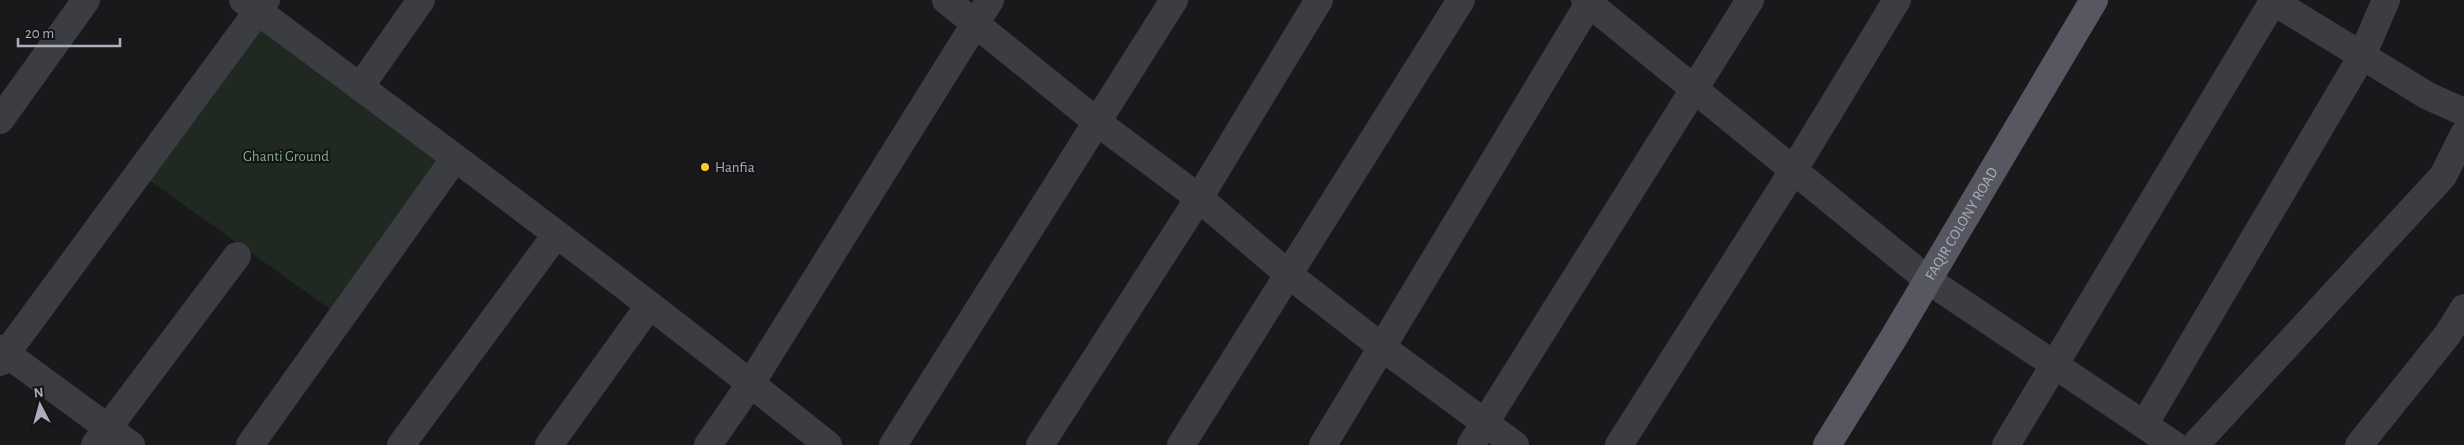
<svg xmlns="http://www.w3.org/2000/svg" width="2464" height="445" viewBox="0 0 2464 445" font-family="'Alegreya Sans',sans-serif">
  <rect width="100%" height="100%" fill="#19191c"/>
  <path fill="#1f2821" d="M 258,11 L 455,158 L 341,317 L 139,173 Z"/>
  <g fill="none" stroke-linecap="round" stroke-linejoin="round">
    <path stroke="#3c3c43" stroke-width="28" d="M 243,0 C 440,146 637,292 828,445
      M 946,0 L 1097,122 L 1199,198 L 1288,274 L 1383,348 L 1515,445
      M 1585,0 L 1928,280 L 2174,445
      M 2271,0 L 2428,96 L 2464,112
      M 360,87 L 421,0
      M 0,349 L 131,445
      M 0,362 L 266,0
      M 2144,425 L 2362,56 L 2386,0
      M 95,445 L 237,256
      M 250,445 L 455,158
      M 401,445 L 556,235
      M 549,445 L 649,306
      M 708,445 L 751,383 L 990,0
      M 893,445 L 1174,0
      M 1040,445 L 1199,198 L 1319,0
      M 1181,445 L 1461,0
      M 1323,445 L 1591,0
      M 1471,445 L 1750,0
      M 1619,445 L 1793,171 L 1897,0
      M 2006,445 L 2274,0
      M 2195,445 L 2443,176 L 2464,134
      M 2359,445 L 2448,334 L 2464,308"/>
    <path stroke="#3c3c43" stroke-width="28" d="M 0,120 L 86,0"/>
    <path stroke="#565760" stroke-width="28" id="s1" d="M 1827,445 L 1894,337 L 2094,0"/>
  </g>
  <circle fill="#ffc92e" stroke="#141417" stroke-width="2" cx="705" cy="167" r="5"/>
  <g text-anchor="middle" stroke-width="4.5" stroke-linejoin="round" paint-order="stroke">
    <g font-size="15" fill="#80a986" stroke="#141417">
      <text x="286" y="161">Ghanti Ground</text>
    </g>
    <g font-size="15" fill="#abafbc" stroke="#141417" text-anchor="start">
      <text x="715" y="172">Hanfia</text>
    </g>
    <g font-size="15" fill="#abafbc" stroke="#141417">
      <text dy="5" stroke="none"><textPath href="#s1" startOffset="259">FAQIR COLONY ROAD</textPath></text>
    </g>
  </g>
  <g transform="translate(40 405) rotate(354)" stroke="#141417" stroke-width="4" paint-order="stroke">
  <path d="M0-4L9 19L0 12L-9 19Z" fill="#abafbc"/>
  <text y="-8" font-size="14" font-weight="bold" text-anchor="middle" fill="#abafbc">N</text>
  </g>
  <path d="M18 38v8h102v-8" fill="none" stroke="#abafbc" stroke-width="2.5"/>
  <text x="25" y="38" font-size="15" fill="#abafbc" stroke="#141417" stroke-width="4" paint-order="stroke">20 m</text>
</svg>
